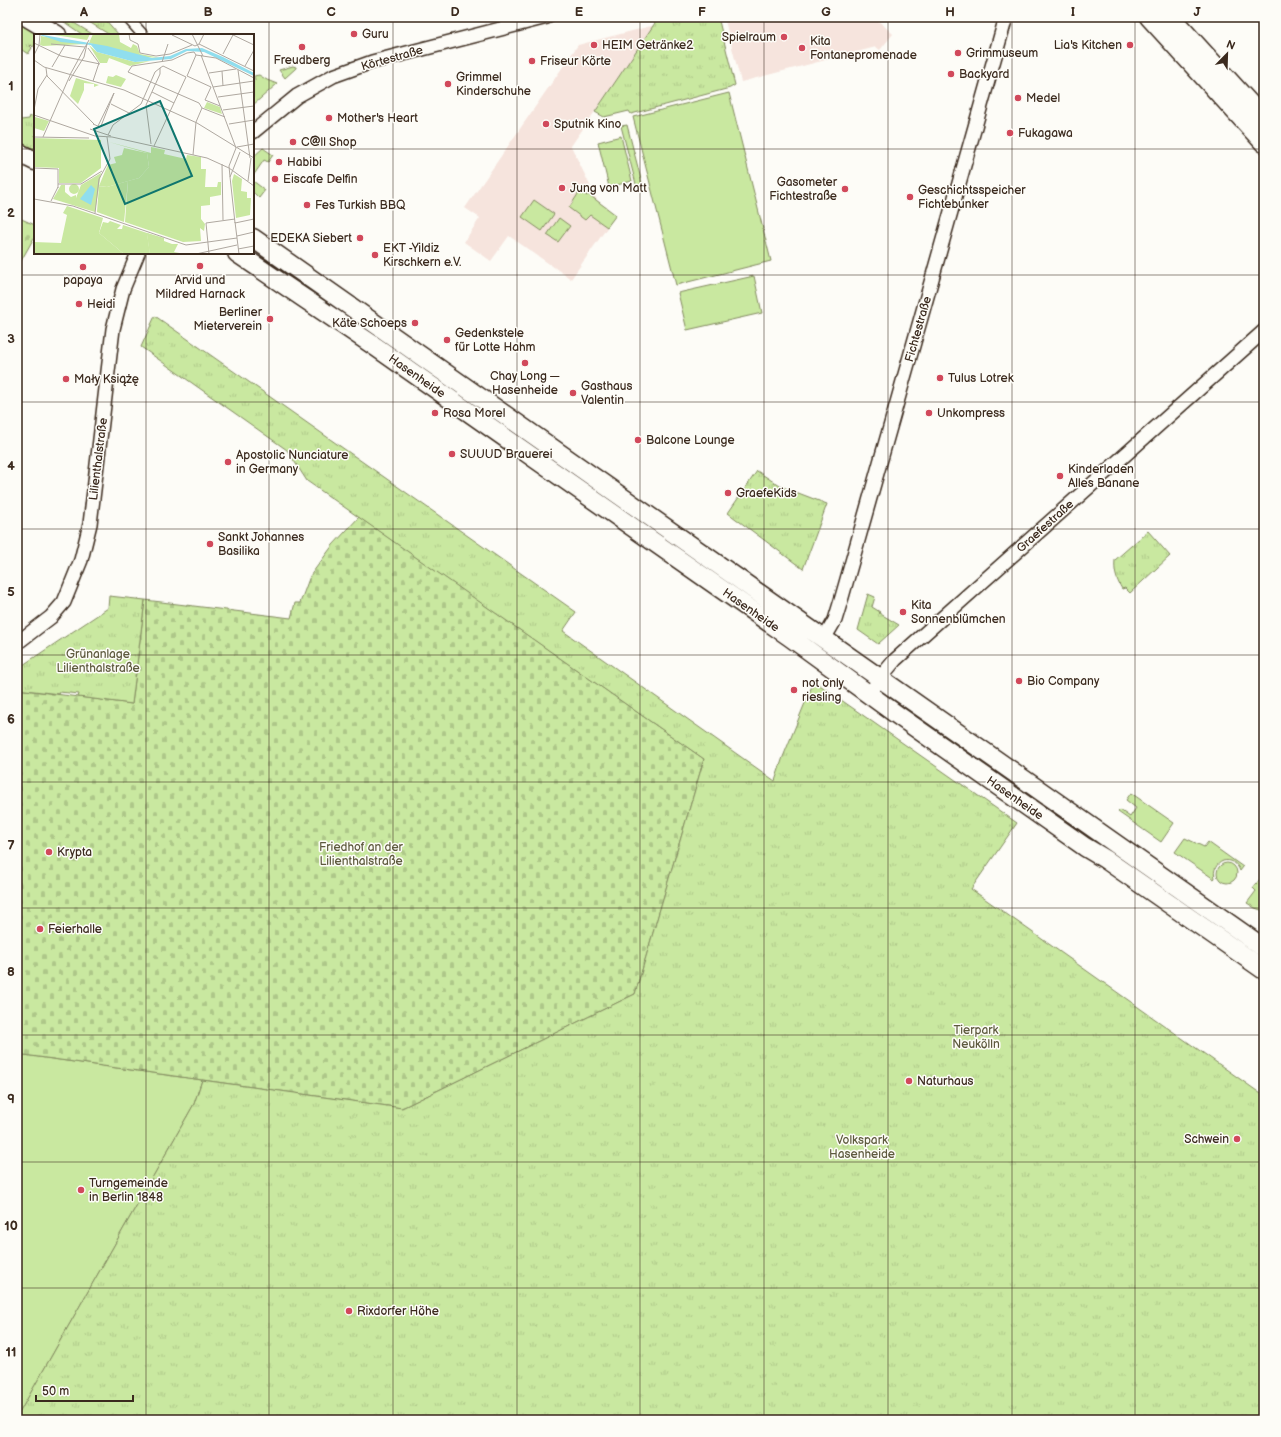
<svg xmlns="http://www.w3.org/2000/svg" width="1281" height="1437" viewBox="0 0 1281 1437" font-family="'Balsamiq Sans',sans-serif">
  <defs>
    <pattern id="cemetery-stones" width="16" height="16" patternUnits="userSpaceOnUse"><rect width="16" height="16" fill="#c9e8a0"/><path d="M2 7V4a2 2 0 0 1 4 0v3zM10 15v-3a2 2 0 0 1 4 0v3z" fill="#aec789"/></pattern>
    <pattern id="park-tufts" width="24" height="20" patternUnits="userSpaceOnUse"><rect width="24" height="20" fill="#c9e8a0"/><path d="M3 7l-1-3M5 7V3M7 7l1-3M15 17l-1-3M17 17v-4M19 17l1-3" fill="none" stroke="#aec789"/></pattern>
  </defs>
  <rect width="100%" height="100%" fill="#fdfcf7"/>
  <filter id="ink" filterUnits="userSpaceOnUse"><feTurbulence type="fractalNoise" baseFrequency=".025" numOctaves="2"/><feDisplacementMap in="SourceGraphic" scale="8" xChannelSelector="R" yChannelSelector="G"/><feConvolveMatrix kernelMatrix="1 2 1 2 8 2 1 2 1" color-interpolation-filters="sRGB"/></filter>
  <g filter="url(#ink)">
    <path fill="#f6e4dd" d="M 724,17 L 874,17 L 893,34 L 880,50 L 876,47 L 741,82 Z
      M 655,25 L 571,146 L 597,200 L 616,215 L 571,279 L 509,236 L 491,261 L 464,242 L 480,218 L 465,208 L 578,45 Z"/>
    <path fill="#c9e8a0" stroke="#82895f" d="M 57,17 L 64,17 L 94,35 L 83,35 Z
      M 293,66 L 296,67 L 296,68 L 285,78 L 279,70 Z
      M 259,75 L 267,80 L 277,84 L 253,105 L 253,81 L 255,80 L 254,76 Z
      M 729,93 L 771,261 L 676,285 L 633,117 Z
      M 627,125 L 643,187 L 637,188 L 621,126 Z
      M 621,136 L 632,181 L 609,187 L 598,142 Z
      M 263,148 L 273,155 L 268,162 L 264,160 L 253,176 L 253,157 Z
      M 253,181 L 265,190 L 259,198 L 253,192 Z
      M 580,191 L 587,196 L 588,194 L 616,215 L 607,227 L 590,215 L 585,220 L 569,208 Z
      M 534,200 L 554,214 L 542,231 L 522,217 Z
      M 559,218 L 570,226 L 558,242 L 547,235 Z
      M 754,276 L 762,313 L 687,330 L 678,293 Z
      M 1131,793 L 1174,823 L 1161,842 L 1118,812 L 1120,810 L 1130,817 L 1136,808 L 1126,800 Z
      M 1185,838 L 1204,847 L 1208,842 L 1243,867 L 1240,871 C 1237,863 1231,859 1223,861 C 1216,864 1213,870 1215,878 L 1214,879 L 1175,852 Z
      M1217 873a10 10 0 1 1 20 0a10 10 0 1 1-20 0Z
      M 1260,879 L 1264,882 L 1264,911 L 1255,908 L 1247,903 L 1256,891 L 1253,888 Z
      M 17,1054 L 202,1080 L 194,1104 L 17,1417 Z"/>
    <path fill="url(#cemetery-stones)" stroke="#82895f" d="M 17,217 L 35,225 L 35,236 L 17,268 Z
      M 359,517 L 704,759 L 635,994 L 402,1108 L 17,1054 L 17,689 L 132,704 L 145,600 L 291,618 L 295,603 L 300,603 L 310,576 L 333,545 Z"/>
    <path fill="url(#park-tufts)" stroke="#82895f" d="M 81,17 L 103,17 L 119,35 L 110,35 Z
      M 659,17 L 718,17 L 735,85 L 730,88 L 631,114 L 629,111 L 604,117 L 595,112 Z
      M 17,23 L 40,35 L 35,35 L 35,44 L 33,47 L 31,45 L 30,46 L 32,48 L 28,54 L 19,48 L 20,45 L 18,44 L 17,46 Z
      M 30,116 L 35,119 L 35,150 L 17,141 L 17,118 L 19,118 L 21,120 L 29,119 Z
      M 155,316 L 576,612 L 563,631 L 775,781 L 783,757 L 814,681 L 1017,823 L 971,889 L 1264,1096 L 1264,1420 L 17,1420 L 17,1417 L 194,1104 L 202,1080 L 402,1108 L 635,994 L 704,759 L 307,481 L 287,450 L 141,347 Z
      M 757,471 L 780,486 L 827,504 L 803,569 L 728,513 Z
      M 1148,531 L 1170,556 L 1130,593 L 1125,588 L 1122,589 C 1116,579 1114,571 1115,560 Z
      M 868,594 L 875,597 L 872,607 L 880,612 L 879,613 L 899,625 L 878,644 L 858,630 Z
      M 109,596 L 145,600 L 132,704 L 78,697 L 79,694 L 59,692 L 59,694 L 17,689 L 17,669 L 108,608 Z"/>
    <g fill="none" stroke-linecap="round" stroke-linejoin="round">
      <g stroke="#3b2a1e" stroke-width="13">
        <path id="pedestrian" d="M 127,17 L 143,35"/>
      </g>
      <g stroke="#3b2a1e" stroke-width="16">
        <path id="minor" d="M 253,132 L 297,96 L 333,76 L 372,62 L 547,17
          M 824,639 L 835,620 L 842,597 L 1006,17
          M 17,643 L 51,617 L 64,602 L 81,560 L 90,524 L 113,329 L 123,289 L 138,253
          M 869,695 L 880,678 L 895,660 L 1264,331"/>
      </g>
      <g stroke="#3b2a1e" stroke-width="21">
        <path id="secondary" d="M 27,17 L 57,35
          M 1149,17 L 1264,143
          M 1171,17 L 1264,119
          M 17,152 L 35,161
          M 253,238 L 1264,948
          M 237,253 L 376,347 L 641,533 L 790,637 L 896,714 L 1085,847 L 1105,859 L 1264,970"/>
      </g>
      <use href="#pedestrian" stroke="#fdfcf7" stroke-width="10"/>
      <use href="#minor" stroke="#fdfcf7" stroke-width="13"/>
      <use href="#secondary" stroke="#fdfcf7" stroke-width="18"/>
    </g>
  </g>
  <path fill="none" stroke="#3b2a1e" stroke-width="1" stroke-opacity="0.55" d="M 146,17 L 146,35M 269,17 L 269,1420M 393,17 L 393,1420M 517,17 L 517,1420M 640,17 L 640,1420M 764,17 L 764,1420M 888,17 L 888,1420M 1012,17 L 1012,1420M 1135,17 L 1135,1420M 17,149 L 35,149M 253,149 L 1264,149M 146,253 L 146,1420M 17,275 L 1264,275M 17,402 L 1264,402M 17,529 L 1264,529M 17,655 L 1264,655M 17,782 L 1264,782M 17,908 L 1264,908M 17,1035 L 1264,1035M 17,1162 L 1264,1162M 17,1288 L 1264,1288"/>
  <g fill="#d1495b" stroke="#fdfcf7" stroke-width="1.5">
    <circle cx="354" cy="34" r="4"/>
    <circle cx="784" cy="37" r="4"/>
    <circle cx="594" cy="45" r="4"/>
    <circle cx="1130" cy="45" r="4"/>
    <circle cx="302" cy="47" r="4"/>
    <circle cx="802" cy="48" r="4"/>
    <circle cx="958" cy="53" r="4"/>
    <circle cx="532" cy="61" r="4"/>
    <circle cx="951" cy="74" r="4"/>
    <circle cx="448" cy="84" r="4"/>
    <circle cx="1018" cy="98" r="4"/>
    <circle cx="329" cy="118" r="4"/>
    <circle cx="546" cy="124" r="4"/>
    <circle cx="1010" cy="133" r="4"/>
    <circle cx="293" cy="142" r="4"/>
    <circle cx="279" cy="162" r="4"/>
    <circle cx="275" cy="179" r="4"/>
    <circle cx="562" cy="188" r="4"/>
    <circle cx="845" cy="189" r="4"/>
    <circle cx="910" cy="197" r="4"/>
    <circle cx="307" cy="205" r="4"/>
    <circle cx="360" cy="238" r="4"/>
    <circle cx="375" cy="255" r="4"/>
    <circle cx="200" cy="266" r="4"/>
    <circle cx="83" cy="267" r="4"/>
    <circle cx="79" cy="304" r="4"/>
    <circle cx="270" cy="319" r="4"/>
    <circle cx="415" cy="323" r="4"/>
    <circle cx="447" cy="340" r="4"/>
    <circle cx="525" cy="363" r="4"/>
    <circle cx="940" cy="378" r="4"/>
    <circle cx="66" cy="379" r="4"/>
    <circle cx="573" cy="393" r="4"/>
    <circle cx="435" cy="413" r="4"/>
    <circle cx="929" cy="413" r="4"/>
    <circle cx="638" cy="440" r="4"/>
    <circle cx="452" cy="454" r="4"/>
    <circle cx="228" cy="462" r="4"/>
    <circle cx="1060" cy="476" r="4"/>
    <circle cx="728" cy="493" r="4"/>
    <circle cx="210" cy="544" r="4"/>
    <circle cx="903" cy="612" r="4"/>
    <circle cx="1019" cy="681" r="4"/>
    <circle cx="794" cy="690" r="4"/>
    <circle cx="49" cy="852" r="4"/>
    <circle cx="40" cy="929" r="4"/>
    <circle cx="909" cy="1081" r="4"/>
    <circle cx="1237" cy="1139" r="4"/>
    <circle cx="81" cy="1190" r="4"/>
    <circle cx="349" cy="1311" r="4"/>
  </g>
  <g text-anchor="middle" stroke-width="3" stroke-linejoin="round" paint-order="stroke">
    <g font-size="12" fill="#3b2a1e" stroke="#fdfcf7" text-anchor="start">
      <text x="362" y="38">Guru</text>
      <text x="776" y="41" text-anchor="end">Spielraum</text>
      <text x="810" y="45">Kita<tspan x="810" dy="14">Fontanepromenade</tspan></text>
      <text x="602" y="49">HEIM Getränke2</text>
      <text x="1122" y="49" text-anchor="end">Lia's Kitchen</text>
      <text x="966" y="57">Grimmuseum</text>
      <text x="302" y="64" text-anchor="middle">Freudberg</text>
      <text x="540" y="65">Friseur Körte</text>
      <text x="959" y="78">Backyard</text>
      <text x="456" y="81">Grimmel<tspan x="456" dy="14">Kinderschuhe</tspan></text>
      <text x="1026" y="102">Medel</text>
      <text x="337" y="122">Mother's Heart</text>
      <text x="554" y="128">Sputnik Kino</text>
      <text x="1018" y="137">Fukagawa</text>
      <text x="301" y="146">C@ll Shop</text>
      <text x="287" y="166">Habibi</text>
      <text x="283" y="183">Eiscafe Delfin</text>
      <text x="837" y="186" text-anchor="end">Gasometer<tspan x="837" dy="14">Fichtestraße</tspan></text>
      <text x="570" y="192">Jung von Matt</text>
      <text x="918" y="194">Geschichtsspeicher<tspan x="918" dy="14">Fichtebunker</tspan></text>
      <text x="315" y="209">Fes Turkish BBQ</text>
      <text x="352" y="242" text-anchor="end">EDEKA Siebert</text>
      <text x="383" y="252">EKT -Yildiz<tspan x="383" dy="14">Kirschkern e.V.</tspan></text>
      <text x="83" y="284" text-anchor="middle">papaya</text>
      <text x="200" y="284" text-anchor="middle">Arvid und<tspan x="200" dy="14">Mildred Harnack</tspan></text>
      <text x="87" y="308">Heidi</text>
      <text x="262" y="316" text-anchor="end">Berliner<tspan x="262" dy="14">Mieterverein</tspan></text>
      <text x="407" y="327" text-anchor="end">Käte Schoeps</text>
      <text x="455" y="337">Gedenkstele<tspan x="455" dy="14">für Lotte Hahm</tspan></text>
      <text x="525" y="380" text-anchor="middle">Chay Long —<tspan x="525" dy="14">Hasenheide</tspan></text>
      <text x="948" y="382">Tulus Lotrek</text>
      <text x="74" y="383">Mały Książę</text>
      <text x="581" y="390">Gasthaus<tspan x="581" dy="14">Valentin</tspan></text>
      <text x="443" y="417">Rosa Morel</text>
      <text x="937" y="417">Unkompress</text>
      <text x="646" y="444">Balcone Lounge</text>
      <text x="460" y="458">SUUUD Brauerei</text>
      <text x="236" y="459">Apostolic Nunciature<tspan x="236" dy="14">in Germany</tspan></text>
      <text x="1068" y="473">Kinderladen<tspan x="1068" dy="14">Alles Banane</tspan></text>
      <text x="736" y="497">GraefeKids</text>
      <text x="218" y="541">Sankt Johannes<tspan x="218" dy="14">Basilika</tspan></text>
      <text x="911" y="609">Kita<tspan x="911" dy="14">Sonnenblümchen</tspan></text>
      <text x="1027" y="685">Bio Company</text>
      <text x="802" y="687">not only<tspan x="802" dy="14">riesling</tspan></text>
      <text x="57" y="856">Krypta</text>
      <text x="48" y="933">Feierhalle</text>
      <text x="917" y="1085">Naturhaus</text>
      <text x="1229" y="1143" text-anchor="end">Schwein</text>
      <text x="89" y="1187">Turngemeinde<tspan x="89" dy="14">in Berlin 1848</tspan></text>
      <text x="357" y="1315">Rixdorfer Höhe</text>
    </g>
    <g font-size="12" fill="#3b2a1e" stroke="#fdfcf7">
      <text transform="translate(392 58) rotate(-16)" y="4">Körtestraße</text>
      <text transform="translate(918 329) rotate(-74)" y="4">Fichtestraße</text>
      <text transform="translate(417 376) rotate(35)" y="4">Hasenheide</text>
      <text transform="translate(98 459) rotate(-83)" y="4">Lilienthalstraße</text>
      <text transform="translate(1045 526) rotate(-42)" y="4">Graefestraße</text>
      <text transform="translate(751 610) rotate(35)" y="4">Hasenheide</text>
      <text transform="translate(1015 798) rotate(35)" y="4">Hasenheide</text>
    </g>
    <g font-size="12" fill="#5e5a3e" stroke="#fdfcf7">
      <text x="98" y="658">Grünanlage<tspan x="98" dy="14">Lilienthalstraße</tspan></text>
      <text x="361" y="851">Friedhof an der<tspan x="361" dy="14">Lilienthalstraße</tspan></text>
      <text x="976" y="1034">Tierpark<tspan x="976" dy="14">Neukölln</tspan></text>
      <text x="862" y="1144">Volkspark<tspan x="862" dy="14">Hasenheide</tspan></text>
    </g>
  </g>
  <g transform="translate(34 34)">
    <rect width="220" height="220" fill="#fdfcf7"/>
    <path d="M 14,0 L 56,0 L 53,6 ZM 42,44 L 65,51 L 60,53 L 60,50 L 50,49 L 50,56 L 44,70 L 36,62 ZM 67,139 L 61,178 L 19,165 L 27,151 L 31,151 L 31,158 L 37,163 L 42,161 L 42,164 L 47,151 ZM 94,147 L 90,188 L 63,178 L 65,152 L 73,153 ZM35 155a5 5 0 1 1 10 0a5 5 0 1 1-10 0ZM 113,199 L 130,204 L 130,207 L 138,210 L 144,210 L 140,218 L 151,220 L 116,220 Z" fill="#c9e8a0"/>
    <path d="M 113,199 L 129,205 L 129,208 L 119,207 L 119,220 L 116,220 Z" fill="#c9e8a0"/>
    <path d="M 0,104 L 67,106 L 67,134 L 47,149 L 25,149 L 25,134 L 0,133 ZM 90,114 L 113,119 L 115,133 L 105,144 L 73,153 L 65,152 L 72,135 L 74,131 L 82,129 L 80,123 L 88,121 ZM 200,140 L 208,145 L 207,157 L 213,158 L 213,164 L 217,164 L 216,181 L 202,184 L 198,147 ZM 76,187 L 87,191 L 83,195 L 88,195 L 89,191 L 113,199 L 116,220 L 90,220 L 65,199 L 69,188 L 74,189 Z" fill="#c9e8a0"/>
    <path d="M 59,0 L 85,0 L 86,8 L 97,14 L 99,10 L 103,12 L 106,20 L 127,24 L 111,23 L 55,9 ZM 7,2 L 52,10 L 9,12 L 6,11 ZM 55,11 L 63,18 L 101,28 L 116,27 L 96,32 L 75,24 L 73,29 L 66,29 ZM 82,41 L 92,45 L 87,53 L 72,49 L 74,42 L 79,43 ZM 173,68 L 186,73 L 188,80 L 170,74 ZM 1,83 L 15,87 L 10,97 L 0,94 ZM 75,108 L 117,119 L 117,113 L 131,116 L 130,120 L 152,125 L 153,121 L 167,123 L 167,135 L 172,135 L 171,153 L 183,153 L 184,148 L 187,148 L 187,161 L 176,163 L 176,171 L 167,172 L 167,185 L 171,190 L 170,197 L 166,194 L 167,207 L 149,208 L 91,188 L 94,147 L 105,144 L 115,133 L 113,119 ZM 33,172 L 69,184 L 65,199 L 90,220 L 0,220 L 0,208 L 27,209 L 33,181 L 29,179 Z" fill="#c9e8a0"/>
    <path d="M 3,0 L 73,12 L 118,24 L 136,22 L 152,15 L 168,14 L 189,23 L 220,39 L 220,42 L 170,18 L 153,17 L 137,25 L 101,28 L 63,18 L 57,11 L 27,8 ZM 57,151 L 61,155 L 57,171 L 46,165 Z" fill="#90deee"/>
    <path fill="none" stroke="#afa8a0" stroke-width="1" d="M 95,0 L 96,6 L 104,10M 158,0 L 169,22M 197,0 L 220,11M 138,1 L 161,12 L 165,10 L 170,0M 0,9 L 27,22 L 66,30M 17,10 L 51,13M 104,10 L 106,19 L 122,22 L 136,20 L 158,11M 165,10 L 220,37M 54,14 L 65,29 L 59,47M 189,20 L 199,1M 0,21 L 5,11 L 6,0M 162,21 L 182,24 L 220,44M 162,21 L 153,42 L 177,53M 167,21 L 202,114 L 195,132 L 196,143M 0,26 L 10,33 L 90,56 L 163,89 L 220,124M 128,28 L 134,10M 211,32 L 220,16M 18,33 L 31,11M 12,34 L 13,42 L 60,90M 204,36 L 216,124M 188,37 L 189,52M 175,39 L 202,35M 35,47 L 50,23 L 53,10M 177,53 L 171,66 L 186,72M 179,53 L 220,47M 118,58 L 140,69M 184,63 L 220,58M 77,70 L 95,79M 168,74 L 191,83M 0,76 L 4,55 L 13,41M 189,76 L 220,72M 0,81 L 61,102 L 78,103 L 173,124 L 195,134 L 220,152M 59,90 L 66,93 L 67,92 L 80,59 L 64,92M 195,90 L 220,86M 56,95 L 77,102M 74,101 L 79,91 L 107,70 L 121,38 L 126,34 L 126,40 L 112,71 L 117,110M 0,103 L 55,104M 9,103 L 37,39 L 55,6M 120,112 L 152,43 L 129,32 L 126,34M 203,113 L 220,110M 159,121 L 162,88 L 168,74 L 165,69 L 94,38 L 98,32 L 138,26 L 153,19 L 160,18 L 162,21M 188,130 L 189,186M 0,134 L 24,135 L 24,154M 214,147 L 217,124M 24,150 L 47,150 L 68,137M 220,154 L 220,187M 0,165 L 39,172 L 152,211 L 203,204M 17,167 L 24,153M 61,179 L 65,145 L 76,125 L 73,103M 201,188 L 205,220M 201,189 L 220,185M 201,189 L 196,143 L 206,118M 203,202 L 220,198M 204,215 L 220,212M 162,220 L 203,211M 175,220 L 172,189 L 201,185"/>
    <path fill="#0f766e" fill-opacity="0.15" stroke="#0f766e" stroke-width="2" d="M 126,67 L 158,142 L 91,170 L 60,95 Z"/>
    <rect width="220" height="220" fill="none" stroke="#3b2a1e" stroke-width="2"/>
  </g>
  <rect width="1281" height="1437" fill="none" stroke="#fdfcf7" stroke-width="44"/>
  <g transform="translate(1227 54) rotate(23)" stroke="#fdfcf7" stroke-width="3" paint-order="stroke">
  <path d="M0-3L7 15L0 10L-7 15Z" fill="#3b2a1e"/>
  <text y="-6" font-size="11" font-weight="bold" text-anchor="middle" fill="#3b2a1e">N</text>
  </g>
  <path d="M36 1395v6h97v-6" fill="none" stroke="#3b2a1e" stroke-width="2"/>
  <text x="42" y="1395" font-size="12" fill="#3b2a1e" stroke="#fdfcf7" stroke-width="3" paint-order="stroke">50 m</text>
  <rect x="22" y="22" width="1237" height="1393" fill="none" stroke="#3b2a1e" stroke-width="1.5"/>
  <g font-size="13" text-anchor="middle" font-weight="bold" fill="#3b2a1e">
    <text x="84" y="16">A</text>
    <text x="208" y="16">B</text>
    <text x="331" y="16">C</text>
    <text x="455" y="16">D</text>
    <text x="579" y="16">E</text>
    <text x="702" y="16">F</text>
    <text x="826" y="16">G</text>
    <text x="950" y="16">H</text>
    <text x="1073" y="16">I</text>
    <text x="1197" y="16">J</text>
    <text x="11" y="90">1</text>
    <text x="11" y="217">2</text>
    <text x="11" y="343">3</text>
    <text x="11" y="470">4</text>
    <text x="11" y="596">5</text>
    <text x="11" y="723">6</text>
    <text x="11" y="850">7</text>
    <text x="11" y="976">8</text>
    <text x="11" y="1103">9</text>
    <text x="11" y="1230">10</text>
    <text x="11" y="1356">11</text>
  </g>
</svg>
